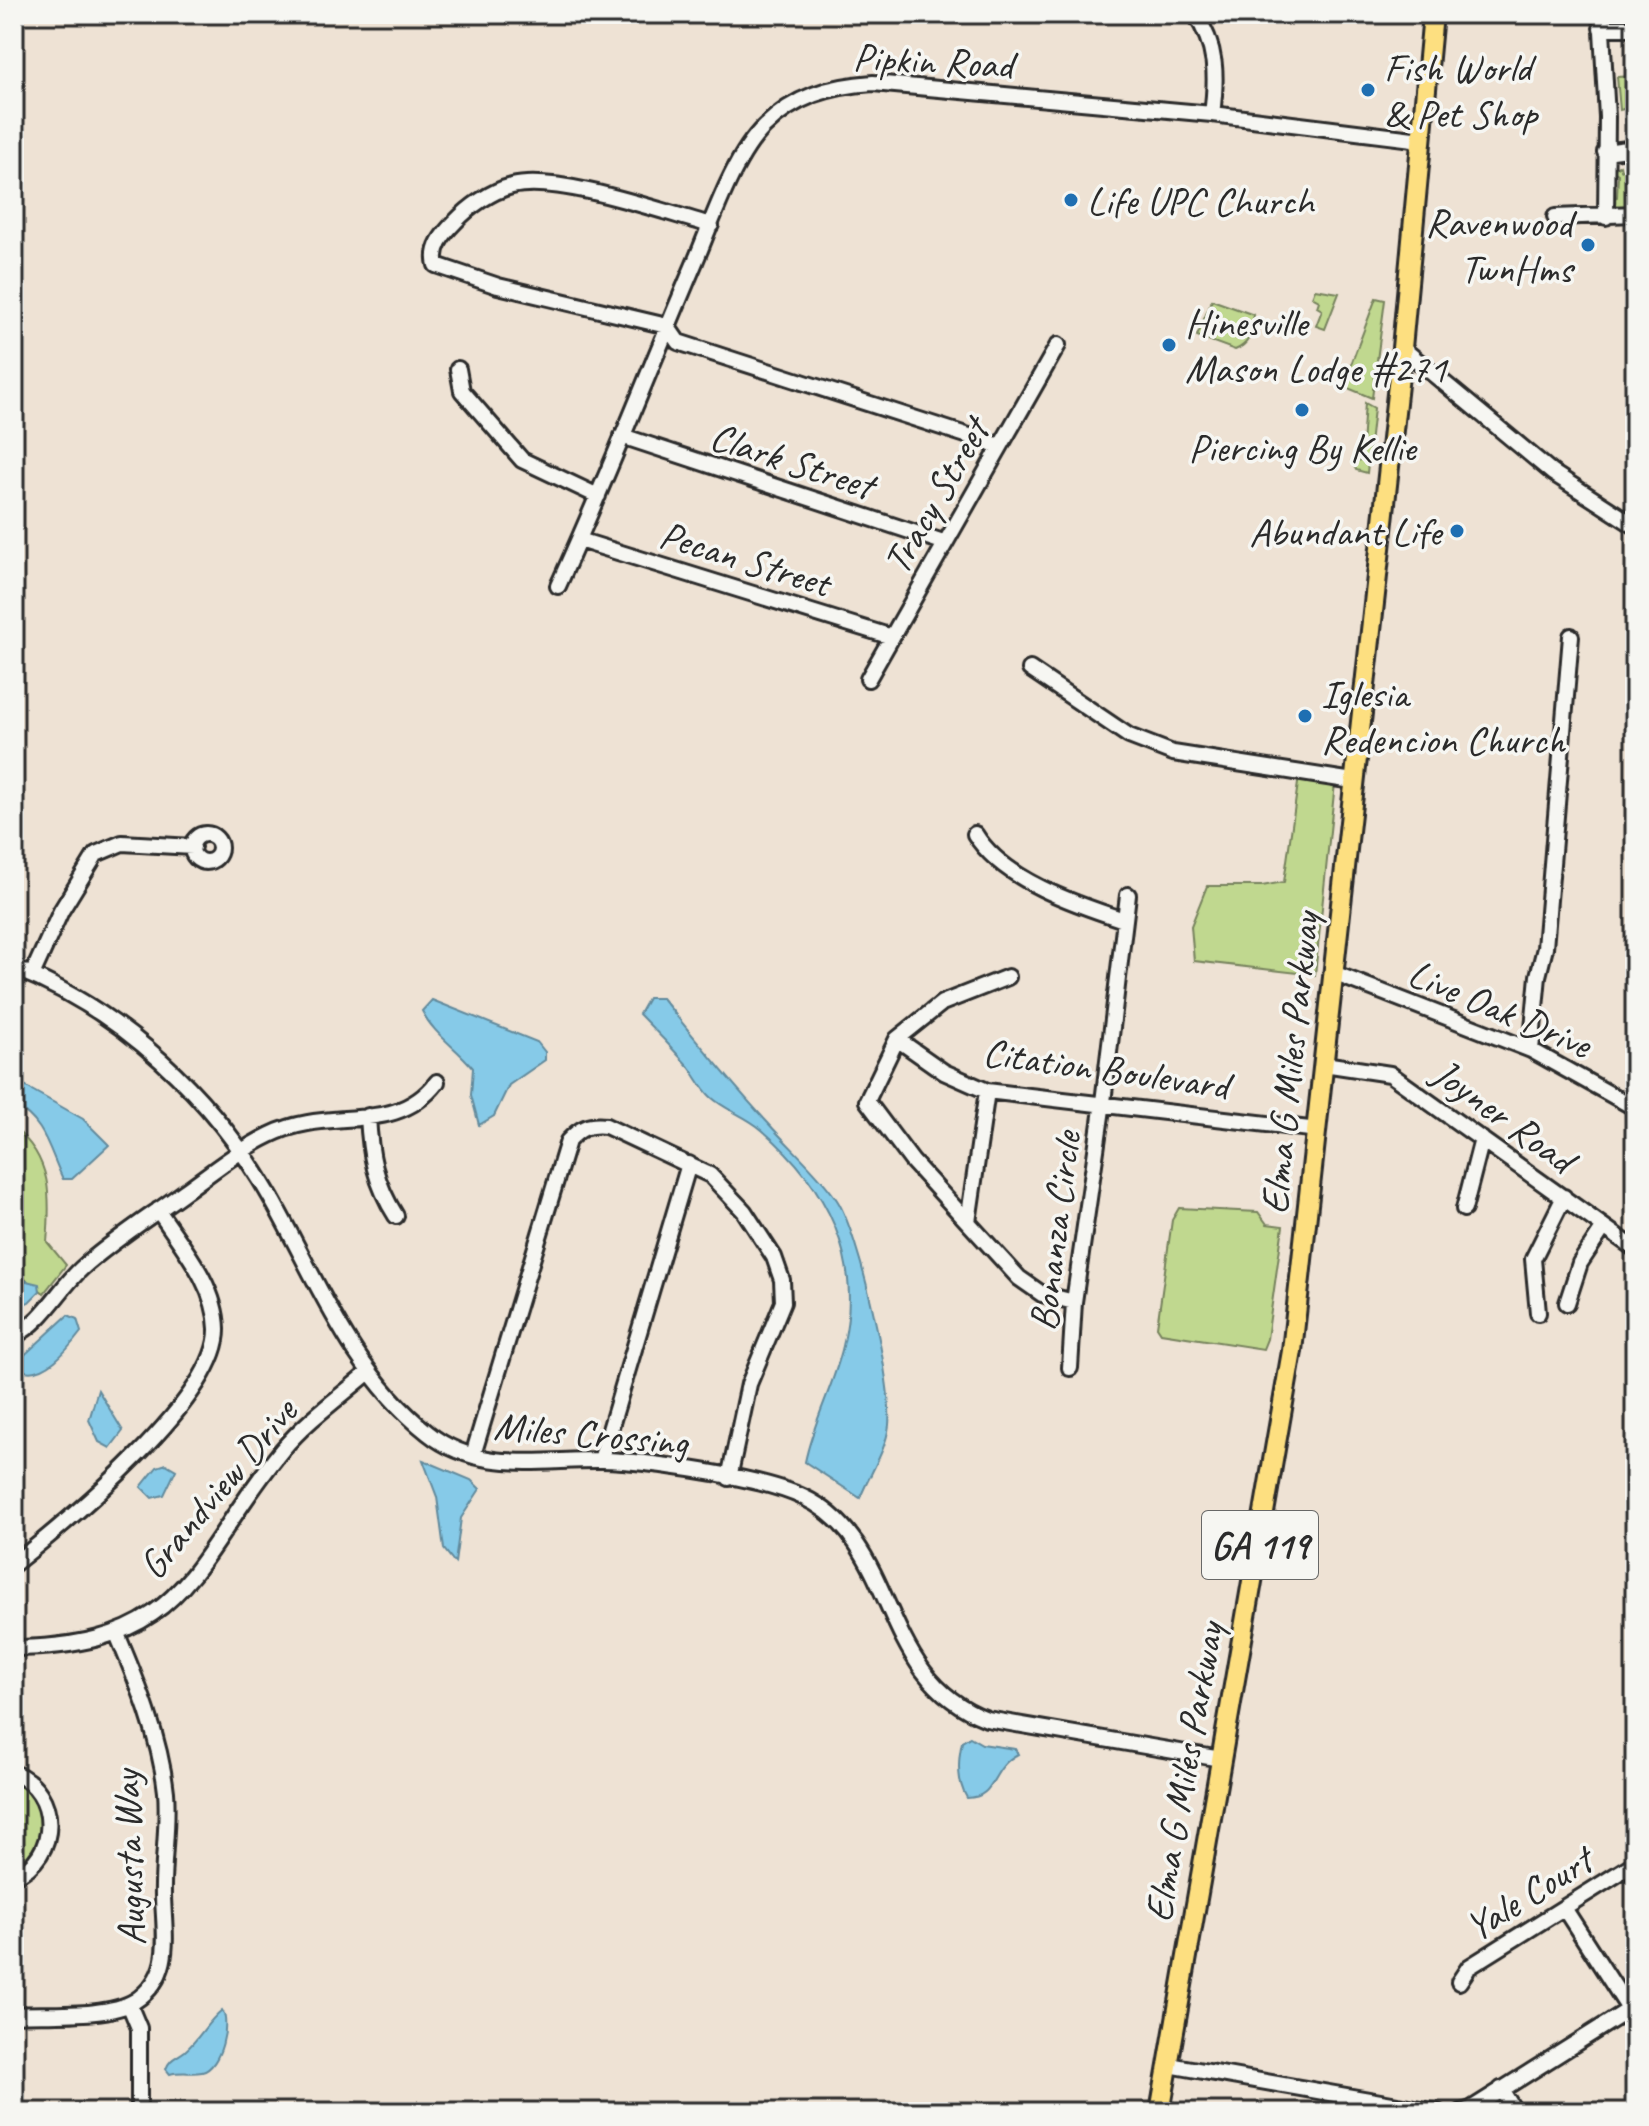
<svg xmlns="http://www.w3.org/2000/svg" width="1649" height="2126" viewBox="0 0 1649 2126" font-family="Caveat,sans-serif">
  <rect width="100%" height="100%" fill="#eee2d4"/>
  <filter id="ink" filterUnits="userSpaceOnUse"><feTurbulence type="fractalNoise" baseFrequency=".0125" numOctaves="2"/><feDisplacementMap in="SourceGraphic" scale="16" xChannelSelector="R" yChannelSelector="G"/><feConvolveMatrix kernelMatrix="1 2 1 2 8 2 1 2 1" color-interpolation-filters="sRGB"/></filter>
  <g filter="url(#ink)">
    <path fill="#c0d88f" stroke="#76825d" stroke-width="2" d="M 1635,76 L 1635,106 L 1620,110 L 1617,77 Z
      M 1620,165 L 1621,170 L 1635,167 L 1635,207 L 1614,208 L 1608,199 L 1617,197 L 1618,174 L 1612,170 Z
      M 1315,289 L 1339,293 L 1325,329 L 1316,326 L 1322,310 L 1317,307 L 1319,301 L 1312,297 Z
      M 1376,298 L 1385,300 L 1372,398 L 1343,386 Z
      M 1212,300 L 1254,315 C 1251,331 1252,343 1235,350 L 1197,336 Z
      M 1365,403 L 1374,408 L 1367,473 L 1356,470 L 1352,461 L 1361,460 Z
      M 1299,776 L 1335,783 L 1315,975 L 1194,961 L 1191,926 L 1207,886 L 1262,886 L 1284,882 Z
      M 14,1128 C 52,1158 51,1197 47,1242 L 66,1265 L 44,1293 L 14,1271 Z
      M 1179,1208 L 1258,1212 L 1267,1224 L 1283,1226 L 1267,1339 L 1263,1349 L 1161,1333 L 1157,1327 L 1172,1220 Z
      M 14,1780 C 41,1794 51,1822 38,1850 C 34,1858 21,1865 14,1871 Z"/>
    <path fill="#86cae8" stroke="#628a9c" stroke-width="2" d="M 648,998 L 662,998 C 696,1040 731,1083 768,1123 C 790,1148 819,1173 837,1200 C 859,1234 893,1384 889,1425 C 886,1451 870,1473 860,1498 L 805,1462 C 813,1422 834,1385 843,1346 C 864,1259 827,1186 762,1130 C 746,1116 725,1110 711,1097 C 702,1089 696,1076 689,1067 C 673,1049 656,1031 639,1014 Z
      M 432,1000 L 537,1042 L 545,1052 L 545,1060 L 509,1085 L 494,1116 L 479,1125 L 471,1095 L 473,1068 C 456,1047 434,1035 422,1011 Z
      M 14,1080 L 83,1119 L 109,1145 L 72,1179 L 63,1179 C 49,1150 45,1121 14,1105 Z
      M 14,1278 L 39,1284 L 40,1291 L 29,1302 L 14,1308 Z
      M 68,1315 L 77,1319 L 81,1332 C 68,1349 45,1379 21,1370 L 19,1360 Z
      M 98,1390 L 123,1431 L 110,1448 L 99,1442 L 89,1420 Z
      M 423,1460 L 471,1480 L 480,1489 L 461,1518 L 455,1563 L 444,1549 L 437,1497 Z
      M 166,1464 L 176,1470 L 164,1495 L 152,1498 L 141,1487 L 157,1467 Z
      M 970,1737 L 982,1744 L 1015,1749 L 1018,1754 C 989,1769 997,1798 967,1798 C 957,1782 958,1760 962,1742 Z
      M 222,2010 C 231,2022 221,2068 202,2072 C 192,2074 181,2071 170,2074 L 166,2069 C 170,2058 176,2058 185,2051 C 199,2039 207,2022 222,2010 Z"/>
    <g fill="none" stroke-linecap="round" stroke-linejoin="round">
      <g stroke="#2b2b2b" stroke-width="20">
        <path id="minor" d="M 1195,14 C 1217,46 1217,77 1212,114
          M 1601,14 L 1607,117 L 1606,217
          M 1601,28 L 1635,28
          M 1605,152 L 1635,148
          M 1555,217 L 1635,214
          M 711,225 C 663,212 557,174 512,186 C 491,191 469,207 455,222 C 443,234 431,248 436,265 L 498,286 L 667,326 L 678,342 L 1000,446
          M 1402,348 L 1553,473 L 1635,526
          M 458,369 L 462,391 L 522,460 L 598,496
          M 622,436 L 943,542
          M 579,540 L 892,637
          M 558,586 C 607,479 649,370 695,262 C 712,222 733,157 764,127 C 795,96 830,86 873,83 L 1212,114 L 1421,140
          M 1030,669 L 1129,736 L 1173,753 L 1353,781
          M 868,679 L 1058,345
          M 975,834 C 1003,880 1075,904 1124,920
          M192 848a14 14 0 1 1 28 0a14 14 0 1 1-28 0Z
          M 14,968 C 122,1010 214,1098 271,1198 C 318,1281 351,1372 428,1433 C 479,1474 542,1459 601,1460 C 648,1461 762,1477 803,1497 C 901,1543 876,1678 987,1719 L 1221,1759
          M 1336,974 L 1531,1050 L 1635,1108
          M 32,975 L 61,911 L 96,854 L 122,843 L 193,847
          M 1008,977 L 942,1003 L 897,1039 L 867,1101 L 912,1161 L 1019,1278 L 1042,1294 L 1074,1302
          M 897,1039 L 944,1072 L 987,1091 L 1318,1130
          M 1531,1050 L 1538,976 L 1545,948 L 1571,636
          M 1324,1064 L 1390,1074 L 1635,1249
          M 368,1116 C 370,1155 375,1183 396,1216
          M 1464,1209 L 1482,1139
          M 968,1222 L 987,1091
          M 1567,1303 L 1580,1263 L 1604,1227
          M 1538,1313 L 1533,1259 L 1564,1197
          M 14,1336 C 45,1320 57,1291 82,1268 C 113,1240 150,1217 184,1192 C 212,1172 239,1150 270,1135 C 329,1105 395,1137 437,1082
          M 1070,1368 L 1074,1302 L 1103,1102 L 1128,895
          M 473,1455 L 568,1141 C 580,1128 588,1124 606,1126 L 710,1175 L 744,1211 L 774,1257 L 782,1280 L 783,1302 L 749,1384 L 729,1478
          M 601,1460 L 689,1164
          M 14,1564 C 67,1522 218,1398 217,1329 C 216,1285 181,1245 158,1210
          M 14,1648 C 189,1646 189,1564 282,1450 C 307,1420 340,1397 369,1372
          M 14,1773 C 60,1791 60,1857 14,1876
          M 1564,1908 L 1629,2009
          M 1459,1982 L 1469,1967 L 1635,1863
          M 129,2004 L 139,2028 L 139,2112
          M 14,2015 C 46,2013 108,2018 135,2001 C 174,1975 164,1936 163,1896 C 162,1861 169,1826 166,1792 C 160,1737 138,1684 117,1634
          M 1169,2065 L 1438,2112
          M 1501,2089 L 1515,2112
          M 1461,2112 L 1471,2109 L 1635,2006"/>
      </g>
      <g stroke="#2b2b2b" stroke-width="24">
        <path id="major" d="M 1160,2112 L 1292,1351 L 1402,348 L 1433,14"/>
      </g>
      <use href="#minor" stroke="#f6f6f2" stroke-width="14"/>
      <use href="#major" stroke="#fddf80" stroke-width="18"/>
    </g>
  </g>
  <g fill="#1f6fb2" stroke="#f6f6f2" stroke-width="3">
    <circle cx="1368" cy="90" r="8"/>
    <circle cx="1071" cy="200" r="8"/>
    <circle cx="1588" cy="245" r="8"/>
    <circle cx="1169" cy="345" r="8"/>
    <circle cx="1302" cy="410" r="8"/>
    <circle cx="1457" cy="531" r="8"/>
    <circle cx="1305" cy="716" r="8"/>
  </g>
  <g text-anchor="middle" stroke-width="7" stroke-linejoin="round" paint-order="stroke">
    <rect fill="#f6f6f2" stroke="#686867" stroke-width="2" x="1202" y="1511" width="116" height="68" rx="6"/>
    <g font-size="38" font-weight="bold" fill="#2b2b2b">
      <text x="1260" y="1558">GA 119</text>
    </g>
    <g font-size="40" fill="#2b2b2b" stroke="#f6f6f2">
      <text transform="translate(933 60) rotate(3)" y="14">Pipkin Road</text>
      <text transform="translate(792 460) rotate(18)" y="14">Clark Street</text>
      <text transform="translate(935 496) rotate(-60)" y="14">Tracy Street</text>
      <text transform="translate(745 558) rotate(17)" y="14">Pecan Street</text>
      <text transform="translate(1500 1008) rotate(23)" y="14">Live Oak Drive</text>
      <text transform="translate(1289 1063) rotate(-84)" y="14">Elma G Miles Parkway</text>
      <text transform="translate(1106 1068) rotate(8)" y="14">Citation Boulevard</text>
      <text transform="translate(1504 1115) rotate(36)" y="14">Joyner Road</text>
      <text transform="translate(1054 1231) rotate(-83)" y="14">Bonanza Circle</text>
      <text transform="translate(591 1433) rotate(5)" y="14">Miles Crossing</text>
      <text transform="translate(217 1488) rotate(-50)" y="14">Grandview Drive</text>
      <text transform="translate(1183 1772) rotate(-80)" y="14">Elma G Miles Parkway</text>
      <text transform="translate(128 1858) rotate(-92)" y="14">Augusta Way</text>
      <text transform="translate(1528 1893) rotate(-32)" y="14">Yale Court</text>
    </g>
    <g font-size="40" fill="#2b2b2b" stroke="#f6f6f2" text-anchor="start">
      <text x="1384" y="81">Fish World<tspan x="1384" dy="46">&amp; Pet Shop</tspan></text>
      <text x="1087" y="214">Life UPC Church</text>
      <text x="1572" y="236" text-anchor="end">Ravenwood<tspan x="1572" dy="46">TwnHms</tspan></text>
      <text x="1185" y="336">Hinesville<tspan x="1185" dy="46">Mason Lodge #271</tspan></text>
      <text x="1302" y="461" text-anchor="middle">Piercing By Kellie</text>
      <text x="1441" y="545" text-anchor="end">Abundant Life</text>
      <text x="1321" y="707">Iglesia<tspan x="1321" dy="46">Redencion Church</tspan></text>
    </g>
  </g>
  <rect width="1649" height="2126" fill="none" stroke="#f6f6f2" stroke-width="48"/>
  <rect x="24" y="24" width="1601" height="2078" fill="none" stroke="#2b2b2b" stroke-width="3" filter="url(#ink)"/>
</svg>
